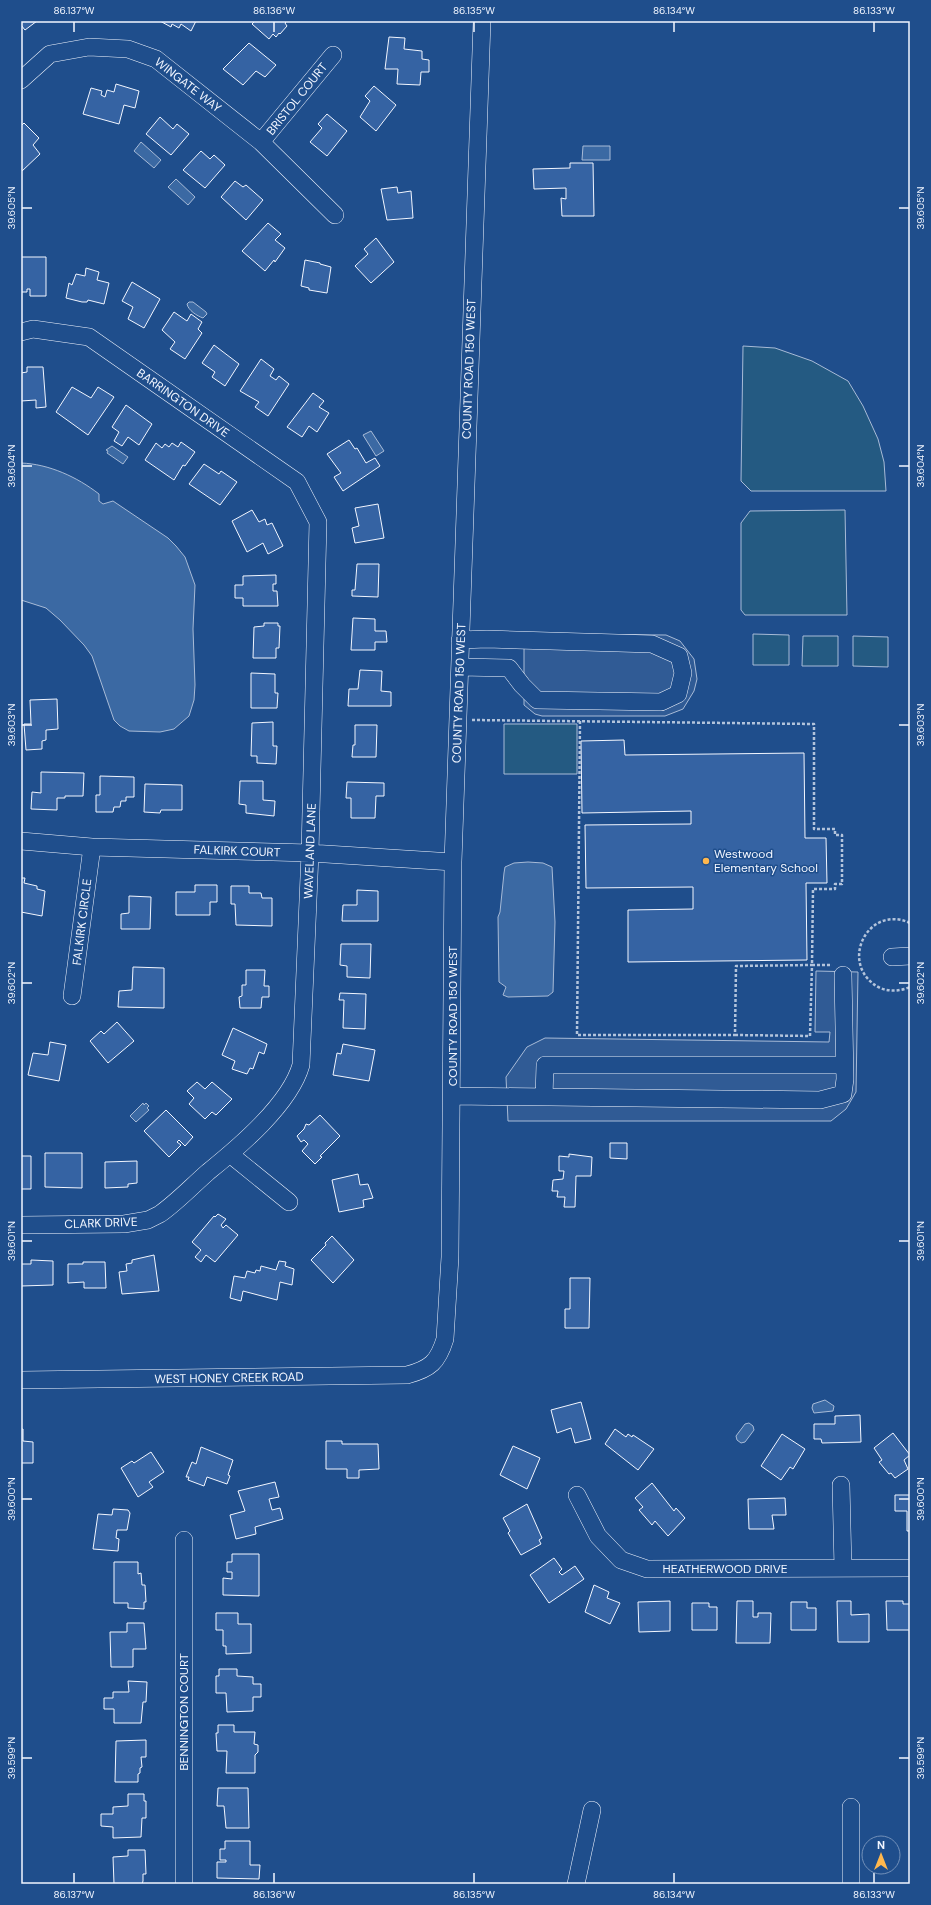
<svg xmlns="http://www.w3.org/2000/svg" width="931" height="1905" viewBox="0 0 931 1905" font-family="'DM Sans',sans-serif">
  <rect width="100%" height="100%" fill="#1f4e8c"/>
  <path fill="#245a82" stroke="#a8bbd7" d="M 743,346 L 775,348 L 812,361 L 848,381 L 863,406 L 878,439 L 884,462 L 886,491 L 751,491 L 741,481 Z
    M 845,510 L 847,615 L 745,615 L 741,610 L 741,523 L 750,511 Z
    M 753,634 L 789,635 L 789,665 L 753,665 Z
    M 803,636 L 838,636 L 838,666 L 802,666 Z
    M 853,636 L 888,637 L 888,667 L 853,666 Z
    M 504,724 L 577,724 L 577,774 L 504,774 Z"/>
  <path fill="#305b95" stroke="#a8bbd7" d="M 524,634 L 666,635 L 680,641 L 694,659 L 697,679 L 694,691 L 683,709 L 665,716 L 542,716 L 535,714 L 524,705 Z
    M 816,971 L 858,972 L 856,1092 L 846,1109 L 831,1121 L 508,1121 L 506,1077 L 527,1047 L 545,1038 L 829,1042 L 830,1032 L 815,1032 Z"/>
  <path fill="#3b69a3" stroke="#a8bbd7" d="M 141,142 L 161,160 L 154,168 L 134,151 Z
    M 583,146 L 610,146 L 610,160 L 582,160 Z
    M 176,179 L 195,197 L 188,205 L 168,187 Z
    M 189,302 L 193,302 L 206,312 L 207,314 L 203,318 C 197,316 188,310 187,304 Z
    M 371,431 L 384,451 L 376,456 L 363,435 Z
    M 112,446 L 128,457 L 123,464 L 107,453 L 108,451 L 106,450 Z
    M 21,463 C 49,464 77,477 99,494 L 99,501 L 103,504 L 113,501 L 168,538 L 176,546 L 185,557 L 195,585 L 193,629 L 195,685 L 194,700 L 189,716 L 174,729 L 160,732 L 129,731 L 120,726 L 114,720 L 92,656 L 84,645 L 60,620 L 46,608 L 21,600 Z
    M 528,862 L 543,863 L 552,867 L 555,922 L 553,992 L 548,996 L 508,997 L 503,995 L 506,987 L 499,982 L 498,917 L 500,912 L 504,873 L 505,867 L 514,863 Z
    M 143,1103 L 144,1105 L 146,1103 L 149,1106 L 147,1108 L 149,1110 L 136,1122 L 130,1116 Z
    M 825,1400 L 834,1406 L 833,1411 L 814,1413 L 812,1408 L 813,1404 Z
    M 749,1423 L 753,1426 L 754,1430 L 745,1442 L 741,1443 L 737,1440 L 736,1436 L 745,1424 Z"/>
  <path fill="#3563a3" stroke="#f2f6ff" d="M 21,21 L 37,21 L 25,30 L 21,25 Z
    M 160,21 L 196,21 L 191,31 L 181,24 L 179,28 L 172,24 L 171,27 Z
    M 255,21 L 287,21 L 285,23 L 287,26 L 280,34 L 279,33 L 276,37 L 273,34 L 269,39 L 252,24 Z
    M 389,37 L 405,38 L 404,49 L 422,51 L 422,59 L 429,60 L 429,72 L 421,72 L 420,85 L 397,84 L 398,69 L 385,69 Z
    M 249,43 L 276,65 L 265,77 L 256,71 L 243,85 L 223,69 Z
    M 116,84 L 139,91 L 135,108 L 124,105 L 119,124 L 83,114 L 91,88 L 102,91 L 101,95 L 105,97 L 107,90 L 114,92 Z
    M 374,86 L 396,105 L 376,131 L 360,117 L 370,101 L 365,96 Z
    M 327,114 L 347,131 L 327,156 L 310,142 L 322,128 L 318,124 Z
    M 160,117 L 173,129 L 177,124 L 189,134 L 171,155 L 146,134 Z
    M 24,123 L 39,138 L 33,145 L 40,154 L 21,172 L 21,126 Z
    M 201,151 L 210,159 L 214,155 L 225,165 L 205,188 L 183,170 Z
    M 570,163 L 593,163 L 594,216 L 562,216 L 561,198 L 566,199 L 566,188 L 534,189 L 533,169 L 570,168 Z
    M 235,181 L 243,187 L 246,185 L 263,200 L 246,220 L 221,197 Z
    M 397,187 L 398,193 L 411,191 L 413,218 L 387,220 L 381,189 Z
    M 268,223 L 281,234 L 275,240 L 285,248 L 275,262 L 274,260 L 265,271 L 242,251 Z
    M 376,238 L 394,262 L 371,283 L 355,266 L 368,254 L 364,249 Z
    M 21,257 L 46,257 L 46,296 L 30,296 L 30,289 L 27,289 L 27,292 L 21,292 Z
    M 305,260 L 320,263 L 320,264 L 331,267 L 327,293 L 309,290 L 309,288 L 301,286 Z
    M 86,268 L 99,272 L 97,280 L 109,283 L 104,304 L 88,300 L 87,302 L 82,302 L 66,298 L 69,283 L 72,285 L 76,274 L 85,276 Z
    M 132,282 L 160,299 L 144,328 L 128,319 L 133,307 L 122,301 Z
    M 174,312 L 187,321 L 191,314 L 202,322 L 198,329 L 202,333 L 185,359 L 170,349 L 175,342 L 162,330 Z
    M 214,345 L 239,364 L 225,386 L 212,377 L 215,372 L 202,363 Z
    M 261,359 L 274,369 L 270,376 L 276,380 L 279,376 L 289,384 L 268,416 L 255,407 L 259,402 L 240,391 Z
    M 27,367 L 43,367 L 46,407 L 36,408 L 36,400 L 21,401 L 21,373 L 27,372 Z
    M 72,387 L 91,398 L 98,387 L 114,397 L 88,435 L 56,412 Z
    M 313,393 L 324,401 L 319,407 L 329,413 L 317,432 L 309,426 L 302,437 L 287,427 Z
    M 126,405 L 152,424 L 139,445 L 128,437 L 122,446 L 114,441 L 119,432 L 112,427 Z
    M 349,440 L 355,449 L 357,448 L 366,463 L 375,458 L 380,466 L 343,491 L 334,477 L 341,473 L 327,454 Z
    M 181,442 L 195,452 L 185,466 L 183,465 L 174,480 L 145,460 L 156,443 L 162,448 L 165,444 L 169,447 L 172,443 L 178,447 Z
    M 204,464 L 219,474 L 221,471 L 237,482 L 220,505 L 189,484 Z
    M 378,504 L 384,538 L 355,543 L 352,528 L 359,526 L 355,508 Z
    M 252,510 L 259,522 L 265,519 L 267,525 L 272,523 L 283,546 L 268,554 L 263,543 L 247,552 L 232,521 Z
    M 357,564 L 379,564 L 378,597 L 352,596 L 352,590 L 355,590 Z
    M 276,575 L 276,584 L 273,584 L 273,591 L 277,591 L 278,606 L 243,606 L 243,598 L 235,598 L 235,585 L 243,585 L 243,576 Z
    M 353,618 L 375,619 L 375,631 L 386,631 L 387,642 L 375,642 L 375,650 L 351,650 Z
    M 264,623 L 278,623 L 278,626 L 280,626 L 279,648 L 276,648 L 276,658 L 253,658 L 254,627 L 264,626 Z
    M 360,670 L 382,671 L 381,691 L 391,692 L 391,706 L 348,706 L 349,689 L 358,689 Z
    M 251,673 L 275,674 L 275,693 L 278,693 L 277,708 L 251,708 Z
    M 57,699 L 58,729 L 46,730 L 46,740 L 42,741 L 42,749 L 26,750 L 24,724 L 31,724 L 30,700 Z
    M 273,722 L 273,746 L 277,746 L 276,764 L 257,763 L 257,756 L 251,756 L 252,723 Z
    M 355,725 L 377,725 L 376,757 L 352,757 L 353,745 L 355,745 Z
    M 624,740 L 625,755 L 804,753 L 805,838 L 826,838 L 827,883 L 806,883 L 807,960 L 628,962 L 628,910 L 693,909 L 693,887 L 586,888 L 585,825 L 691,824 L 691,811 L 582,813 L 581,741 Z
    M 41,772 L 84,773 L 83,796 L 65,796 L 65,798 L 57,798 L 57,810 L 31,809 L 32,792 L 41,793 Z
    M 100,776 L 134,777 L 134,797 L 126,797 L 126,801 L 121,801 L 120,807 L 114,807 L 113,812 L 96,812 L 96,795 L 100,795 Z
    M 240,781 L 263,781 L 263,800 L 275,801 L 274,816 L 246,813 L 246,805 L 239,804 Z
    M 347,782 L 384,783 L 384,796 L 376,796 L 375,818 L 351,818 L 351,798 L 346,798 Z
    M 145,784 L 182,785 L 182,810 L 161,810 L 160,813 L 144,812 Z
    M 21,878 L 25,878 L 24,883 L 37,886 L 37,889 L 45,891 L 42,916 L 21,912 Z
    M 195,885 L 217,885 L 217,902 L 210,902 L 210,915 L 176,915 L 176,892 L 195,892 Z
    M 231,886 L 249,886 L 249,893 L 261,893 L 262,898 L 272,898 L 272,926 L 236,925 L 235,904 L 231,904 Z
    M 357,890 L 378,891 L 378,921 L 342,921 L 343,905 L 357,905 Z
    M 129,896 L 151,897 L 150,929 L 121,929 L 121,914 L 129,913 Z
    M 341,944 L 371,944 L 370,978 L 347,977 L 347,966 L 340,965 Z
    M 133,967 L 164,968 L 164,1008 L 118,1007 L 119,991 L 132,990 Z
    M 246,970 L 265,970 L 264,986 L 269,986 L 269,997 L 262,997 L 261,1008 L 240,1008 L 239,997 L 242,996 L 242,985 L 246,985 Z
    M 340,993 L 366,994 L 365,1029 L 343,1028 L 344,1000 L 339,1000 Z
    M 117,1022 L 134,1041 L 108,1063 L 90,1041 L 101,1031 L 104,1034 Z
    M 233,1028 L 267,1044 L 264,1054 L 259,1052 L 253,1069 L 250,1068 L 247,1074 L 232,1069 L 235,1061 L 222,1055 Z
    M 50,1042 L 66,1045 L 59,1081 L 28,1075 L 33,1053 L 48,1055 Z
    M 343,1044 L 375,1050 L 369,1081 L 333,1075 L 337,1053 L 341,1054 Z
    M 197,1082 L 205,1089 L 212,1082 L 232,1099 L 216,1115 L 212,1112 L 205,1119 L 189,1104 L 194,1098 L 187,1091 Z
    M 166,1110 L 193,1137 L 185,1146 L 179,1140 L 177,1142 L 181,1145 L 169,1157 L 144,1131 Z
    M 320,1115 L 340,1136 L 320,1156 L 322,1157 L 315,1164 L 302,1151 L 308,1144 L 304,1140 L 301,1142 L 297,1136 L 304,1129 L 306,1124 L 309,1125 Z
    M 610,1143 L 627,1143 L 627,1159 L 610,1158 Z
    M 45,1153 L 82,1153 L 82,1188 L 45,1187 Z
    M 569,1154 L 592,1157 L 591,1176 L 576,1176 L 575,1207 L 564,1207 L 565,1197 L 557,1197 L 558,1191 L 552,1191 L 553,1180 L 563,1179 L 564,1171 L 559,1171 L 559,1156 L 569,1157 Z
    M 21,1156 L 31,1156 L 31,1189 L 21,1189 Z
    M 137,1161 L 137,1183 L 128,1184 L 128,1187 L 105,1188 L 105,1162 Z
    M 358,1174 L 360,1185 L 368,1184 L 373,1198 L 363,1200 L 364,1207 L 339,1212 L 332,1180 Z
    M 218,1214 L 226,1219 L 221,1225 L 223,1228 L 226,1225 L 238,1235 L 215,1262 L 206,1255 L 201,1262 L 195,1257 L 201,1250 L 192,1242 L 214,1216 L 215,1217 Z
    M 332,1236 L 354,1260 L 333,1283 L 311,1260 L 326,1245 L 325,1243 Z
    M 154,1255 L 159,1291 L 122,1294 L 119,1272 L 127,1271 L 126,1264 L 132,1263 L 132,1260 Z
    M 31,1260 L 53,1261 L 53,1285 L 21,1286 L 21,1264 L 31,1264 Z
    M 279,1261 L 286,1262 L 285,1266 L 294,1269 L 292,1285 L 280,1282 L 277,1300 L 243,1291 L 241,1301 L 230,1298 L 234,1276 L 245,1278 L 247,1271 L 255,1273 L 256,1270 L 260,1271 L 261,1266 L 276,1270 Z
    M 83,1262 L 105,1262 L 106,1288 L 84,1288 L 84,1282 L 68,1283 L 68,1264 L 83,1264 Z
    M 570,1278 L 590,1278 L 589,1328 L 565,1328 L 565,1309 L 570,1309 Z
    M 581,1402 L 591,1439 L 575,1443 L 571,1428 L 557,1433 L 551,1410 Z
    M 860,1415 L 861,1442 L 822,1443 L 821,1439 L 814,1439 L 814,1424 L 835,1424 L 835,1416 Z
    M 21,1429 L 23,1429 L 23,1441 L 33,1442 L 33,1463 L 21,1463 Z
    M 615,1429 L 626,1437 L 628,1434 L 632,1437 L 633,1435 L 654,1449 L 638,1470 L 605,1444 Z
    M 893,1433 L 910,1455 L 904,1460 L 908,1469 L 895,1478 L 891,1473 L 889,1474 L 879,1462 L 882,1460 L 874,1448 Z
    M 782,1434 L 805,1449 L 793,1469 L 790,1467 L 781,1480 L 761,1466 Z
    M 326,1441 L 342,1441 L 342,1444 L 378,1444 L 379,1469 L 359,1470 L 359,1478 L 347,1478 L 347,1469 L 326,1469 Z
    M 513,1446 L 540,1458 L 527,1489 L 500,1475 Z
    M 201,1447 L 233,1460 L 228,1475 L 230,1476 L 227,1484 L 207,1477 L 204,1486 L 188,1480 L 189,1477 L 186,1477 L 192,1462 L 196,1464 Z
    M 151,1452 L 164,1472 L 149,1482 L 153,1487 L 138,1497 L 121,1468 L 132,1461 L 134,1463 Z
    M 275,1482 L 279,1497 L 269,1499 L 272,1510 L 280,1508 L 283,1519 L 255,1527 L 256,1534 L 236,1539 L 230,1515 L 245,1511 L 238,1491 Z
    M 652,1483 L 674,1511 L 676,1508 L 685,1518 L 668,1536 L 655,1521 L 652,1525 L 639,1510 L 643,1507 L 635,1498 Z
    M 895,1495 L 910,1495 L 910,1531 L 907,1531 L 907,1511 L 895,1511 Z
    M 785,1498 L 786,1515 L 772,1515 L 774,1529 L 749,1529 L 748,1499 Z
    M 527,1504 L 542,1538 L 539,1540 L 541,1544 L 521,1555 L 508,1533 L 510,1531 L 503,1518 Z
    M 113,1509 L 128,1510 L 130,1513 L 127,1530 L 117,1530 L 116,1538 L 119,1539 L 118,1551 L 93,1549 L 98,1514 L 112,1515 Z
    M 232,1554 L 259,1554 L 259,1596 L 223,1595 L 223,1578 L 232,1579 L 232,1572 L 227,1572 L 227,1562 L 232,1562 Z
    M 554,1558 L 562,1569 L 559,1572 L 562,1575 L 575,1566 L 584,1579 L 549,1603 L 530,1575 Z
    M 114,1562 L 138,1562 L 138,1574 L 141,1573 L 142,1585 L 145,1585 L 146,1602 L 144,1602 L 144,1609 L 128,1608 L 128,1603 L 114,1603 Z
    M 594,1585 L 609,1592 L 607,1598 L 620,1603 L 610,1624 L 585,1612 Z
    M 670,1601 L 670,1631 L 639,1632 L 638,1602 Z
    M 737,1601 L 753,1601 L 753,1617 L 758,1617 L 758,1613 L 771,1613 L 770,1643 L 736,1643 Z
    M 837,1601 L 851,1601 L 851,1615 L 869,1614 L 869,1642 L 838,1642 Z
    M 886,1601 L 903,1601 L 903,1604 L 910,1604 L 910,1630 L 887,1630 Z
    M 791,1602 L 807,1602 L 807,1608 L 816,1608 L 816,1630 L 791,1630 Z
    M 692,1603 L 709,1603 L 709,1607 L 717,1607 L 717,1630 L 692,1630 Z
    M 216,1613 L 238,1613 L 238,1624 L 251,1624 L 251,1653 L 226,1654 L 226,1646 L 223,1646 L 223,1630 L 216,1630 Z
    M 127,1623 L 144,1623 L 146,1649 L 133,1649 L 133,1667 L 111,1667 L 110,1632 L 127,1632 Z
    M 219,1669 L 237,1669 L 237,1676 L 253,1677 L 253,1684 L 261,1684 L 261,1697 L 253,1697 L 253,1711 L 227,1712 L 226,1693 L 216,1693 L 216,1676 L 219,1676 Z
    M 128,1681 L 147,1682 L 146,1702 L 143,1702 L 141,1723 L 114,1723 L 114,1709 L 104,1709 L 104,1698 L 113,1698 L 113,1692 L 129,1692 Z
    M 218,1725 L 234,1725 L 234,1732 L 255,1732 L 254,1744 L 258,1745 L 258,1752 L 255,1755 L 255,1773 L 226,1773 L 227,1751 L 217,1751 L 216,1733 L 218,1733 Z
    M 146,1740 L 146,1757 L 141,1757 L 142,1767 L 140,1768 L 140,1773 L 138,1774 L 138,1782 L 115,1782 L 116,1741 Z
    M 218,1788 L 248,1788 L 249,1828 L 226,1828 L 224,1806 L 217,1806 Z
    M 128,1794 L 144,1794 L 144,1801 L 146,1801 L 146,1818 L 142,1818 L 141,1837 L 113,1838 L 113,1827 L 101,1826 L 101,1814 L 113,1814 L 113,1807 L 128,1806 Z
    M 225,1841 L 250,1841 L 250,1865 L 260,1865 L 259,1879 L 217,1878 L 217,1862 L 226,1862 L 226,1860 L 220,1860 L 220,1849 L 225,1849 Z
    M 128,1850 L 145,1850 L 146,1874 L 143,1874 L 143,1881 L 142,1884 L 114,1884 L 113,1857 L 128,1856 Z"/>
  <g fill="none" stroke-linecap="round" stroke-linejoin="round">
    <g stroke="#f2f6ff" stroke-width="18">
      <path id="minor" d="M 21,80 L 50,54 L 89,47 L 128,49 L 156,59 L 261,142 L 335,215
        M 261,142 L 333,55
        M 21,332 L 33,329 L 89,337 L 297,482 L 318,522 L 310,853 L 301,1065 C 290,1104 239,1147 208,1172 C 192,1186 177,1202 160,1214 L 148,1220 L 124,1224 L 21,1225
        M 460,640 L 487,639 L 652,644 L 679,656 L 683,673 L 678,694 L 661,702 L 537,700 L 522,685 L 509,668 L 460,667
        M 21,841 L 92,847 L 310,853 L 453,862
        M 892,957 L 910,956
        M 72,996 L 92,847
        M 452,1096 L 820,1100 L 843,1094 L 845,1079 L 843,975
        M 544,1097 L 545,1065 L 844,1065
        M 231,1155 L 289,1202
        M 21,1380 L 407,1375 C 430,1369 438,1362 445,1339 L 450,1257 L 453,862 L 482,21
        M 841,1485 L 843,1568
        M 577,1495 L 598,1536 L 621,1560 L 647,1569 L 910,1568
        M 184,1540 L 184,1884
        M 851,1807 L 851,1884
        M 576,1884 L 592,1810"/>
    </g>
    <path stroke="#b3c4dc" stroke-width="2.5" stroke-dasharray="3 2" stroke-linecap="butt" d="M 472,720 L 814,724 L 814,829 L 835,829 L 835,835 L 842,835 L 842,884 L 835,884 L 835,889 L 813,889 L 812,965 L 832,965
      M 580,721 L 577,1035 L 735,1035 L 736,966 L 812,965 L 810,1036 L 735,1035
      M 910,923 C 867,903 837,966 880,988 C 890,992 901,991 910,987"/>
    <use href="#minor" stroke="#1f4e8c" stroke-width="17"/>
  </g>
  <path fill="none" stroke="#f2f6ff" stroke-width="1.5" d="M 74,22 L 74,32M 274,22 L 274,32M 474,22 L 474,32M 674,22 L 674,32M 874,22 L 874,32M 22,208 L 32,208M 899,208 L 909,208M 22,466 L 32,466M 899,466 L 909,466M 22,725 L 32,725M 899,725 L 909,725M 22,983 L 32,983M 899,983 L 909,983M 22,1241 L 32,1241M 899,1241 L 909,1241M 22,1499 L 32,1499M 899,1499 L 909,1499M 22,1758 L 32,1758M 899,1758 L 909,1758M 74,1873 L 74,1883M 274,1873 L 274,1883M 474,1873 L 474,1883M 674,1873 L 674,1883M 874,1873 L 874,1883"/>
  <circle fill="#ffb74d" stroke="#1f4e8c" stroke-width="1.5" cx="706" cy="861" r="4"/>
  <g text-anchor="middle" stroke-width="3" stroke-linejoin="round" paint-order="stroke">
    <g font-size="12" fill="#f2f6ff" stroke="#1f4e8c">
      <text transform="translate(188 85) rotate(38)" y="4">WINGATE WAY</text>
      <text transform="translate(297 99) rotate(-51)" y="4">BRISTOL COURT</text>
      <text transform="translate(469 369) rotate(-88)" y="4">COUNTY ROAD 150 WEST</text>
      <text transform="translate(183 403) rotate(35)" y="4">BARRINGTON DRIVE</text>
      <text transform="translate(459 693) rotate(-88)" y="4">COUNTY ROAD 150 WEST</text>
      <text transform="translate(237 851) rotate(2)" y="4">FALKIRK COURT</text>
      <text transform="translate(310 851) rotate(-88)" y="4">WAVELAND LANE</text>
      <text transform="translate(82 922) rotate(-83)" y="4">FALKIRK CIRCLE</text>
      <text transform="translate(453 1016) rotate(-90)" y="4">COUNTY ROAD 150 WEST</text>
      <text transform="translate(101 1223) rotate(-2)" y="4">CLARK DRIVE</text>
      <text transform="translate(229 1378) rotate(-1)" y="4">WEST HONEY CREEK ROAD</text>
      <text x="725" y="1573">HEATHERWOOD DRIVE</text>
      <text transform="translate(184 1712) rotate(-90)" y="4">BENNINGTON COURT</text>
    </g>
    <g font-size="12" fill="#f2f6ff" stroke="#1f4e8c" text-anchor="start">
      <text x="714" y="858">Westwood<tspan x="714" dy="14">Elementary School</tspan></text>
    </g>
  </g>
  <rect width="931" height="1905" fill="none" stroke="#1f4e8c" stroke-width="44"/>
  <g transform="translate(881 1855)"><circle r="19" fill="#1f4e8c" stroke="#7391ba"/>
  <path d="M0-3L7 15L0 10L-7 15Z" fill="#ffb74d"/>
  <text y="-6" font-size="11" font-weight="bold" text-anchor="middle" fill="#f2f6ff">N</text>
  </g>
  <rect x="22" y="22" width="887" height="1861" fill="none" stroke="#f2f6ff" stroke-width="1.5"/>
  <g font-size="10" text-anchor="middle" fill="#f2f6ff">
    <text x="74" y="14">86.137°W</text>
    <text x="274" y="14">86.136°W</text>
    <text x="474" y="14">86.135°W</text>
    <text x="674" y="14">86.134°W</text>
    <text x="874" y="14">86.133°W</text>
    <text transform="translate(11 208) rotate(-90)" y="4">39.605°N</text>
    <text transform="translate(920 208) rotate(-90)" y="4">39.605°N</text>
    <text transform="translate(11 466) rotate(-90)" y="4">39.604°N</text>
    <text transform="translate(920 466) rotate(-90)" y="4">39.604°N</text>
    <text transform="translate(11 725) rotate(-90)" y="4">39.603°N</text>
    <text transform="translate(920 725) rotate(-90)" y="4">39.603°N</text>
    <text transform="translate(11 983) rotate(-90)" y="4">39.602°N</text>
    <text transform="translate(920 983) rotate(-90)" y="4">39.602°N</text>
    <text transform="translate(11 1241) rotate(-90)" y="4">39.601°N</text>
    <text transform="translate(920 1241) rotate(-90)" y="4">39.601°N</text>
    <text transform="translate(11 1499) rotate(-90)" y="4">39.600°N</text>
    <text transform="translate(920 1499) rotate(-90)" y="4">39.600°N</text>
    <text transform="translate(11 1758) rotate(-90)" y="4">39.599°N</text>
    <text transform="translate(920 1758) rotate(-90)" y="4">39.599°N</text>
    <text x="74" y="1898">86.137°W</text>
    <text x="274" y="1898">86.136°W</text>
    <text x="474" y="1898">86.135°W</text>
    <text x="674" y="1898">86.134°W</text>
    <text x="874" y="1898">86.133°W</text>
  </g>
</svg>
